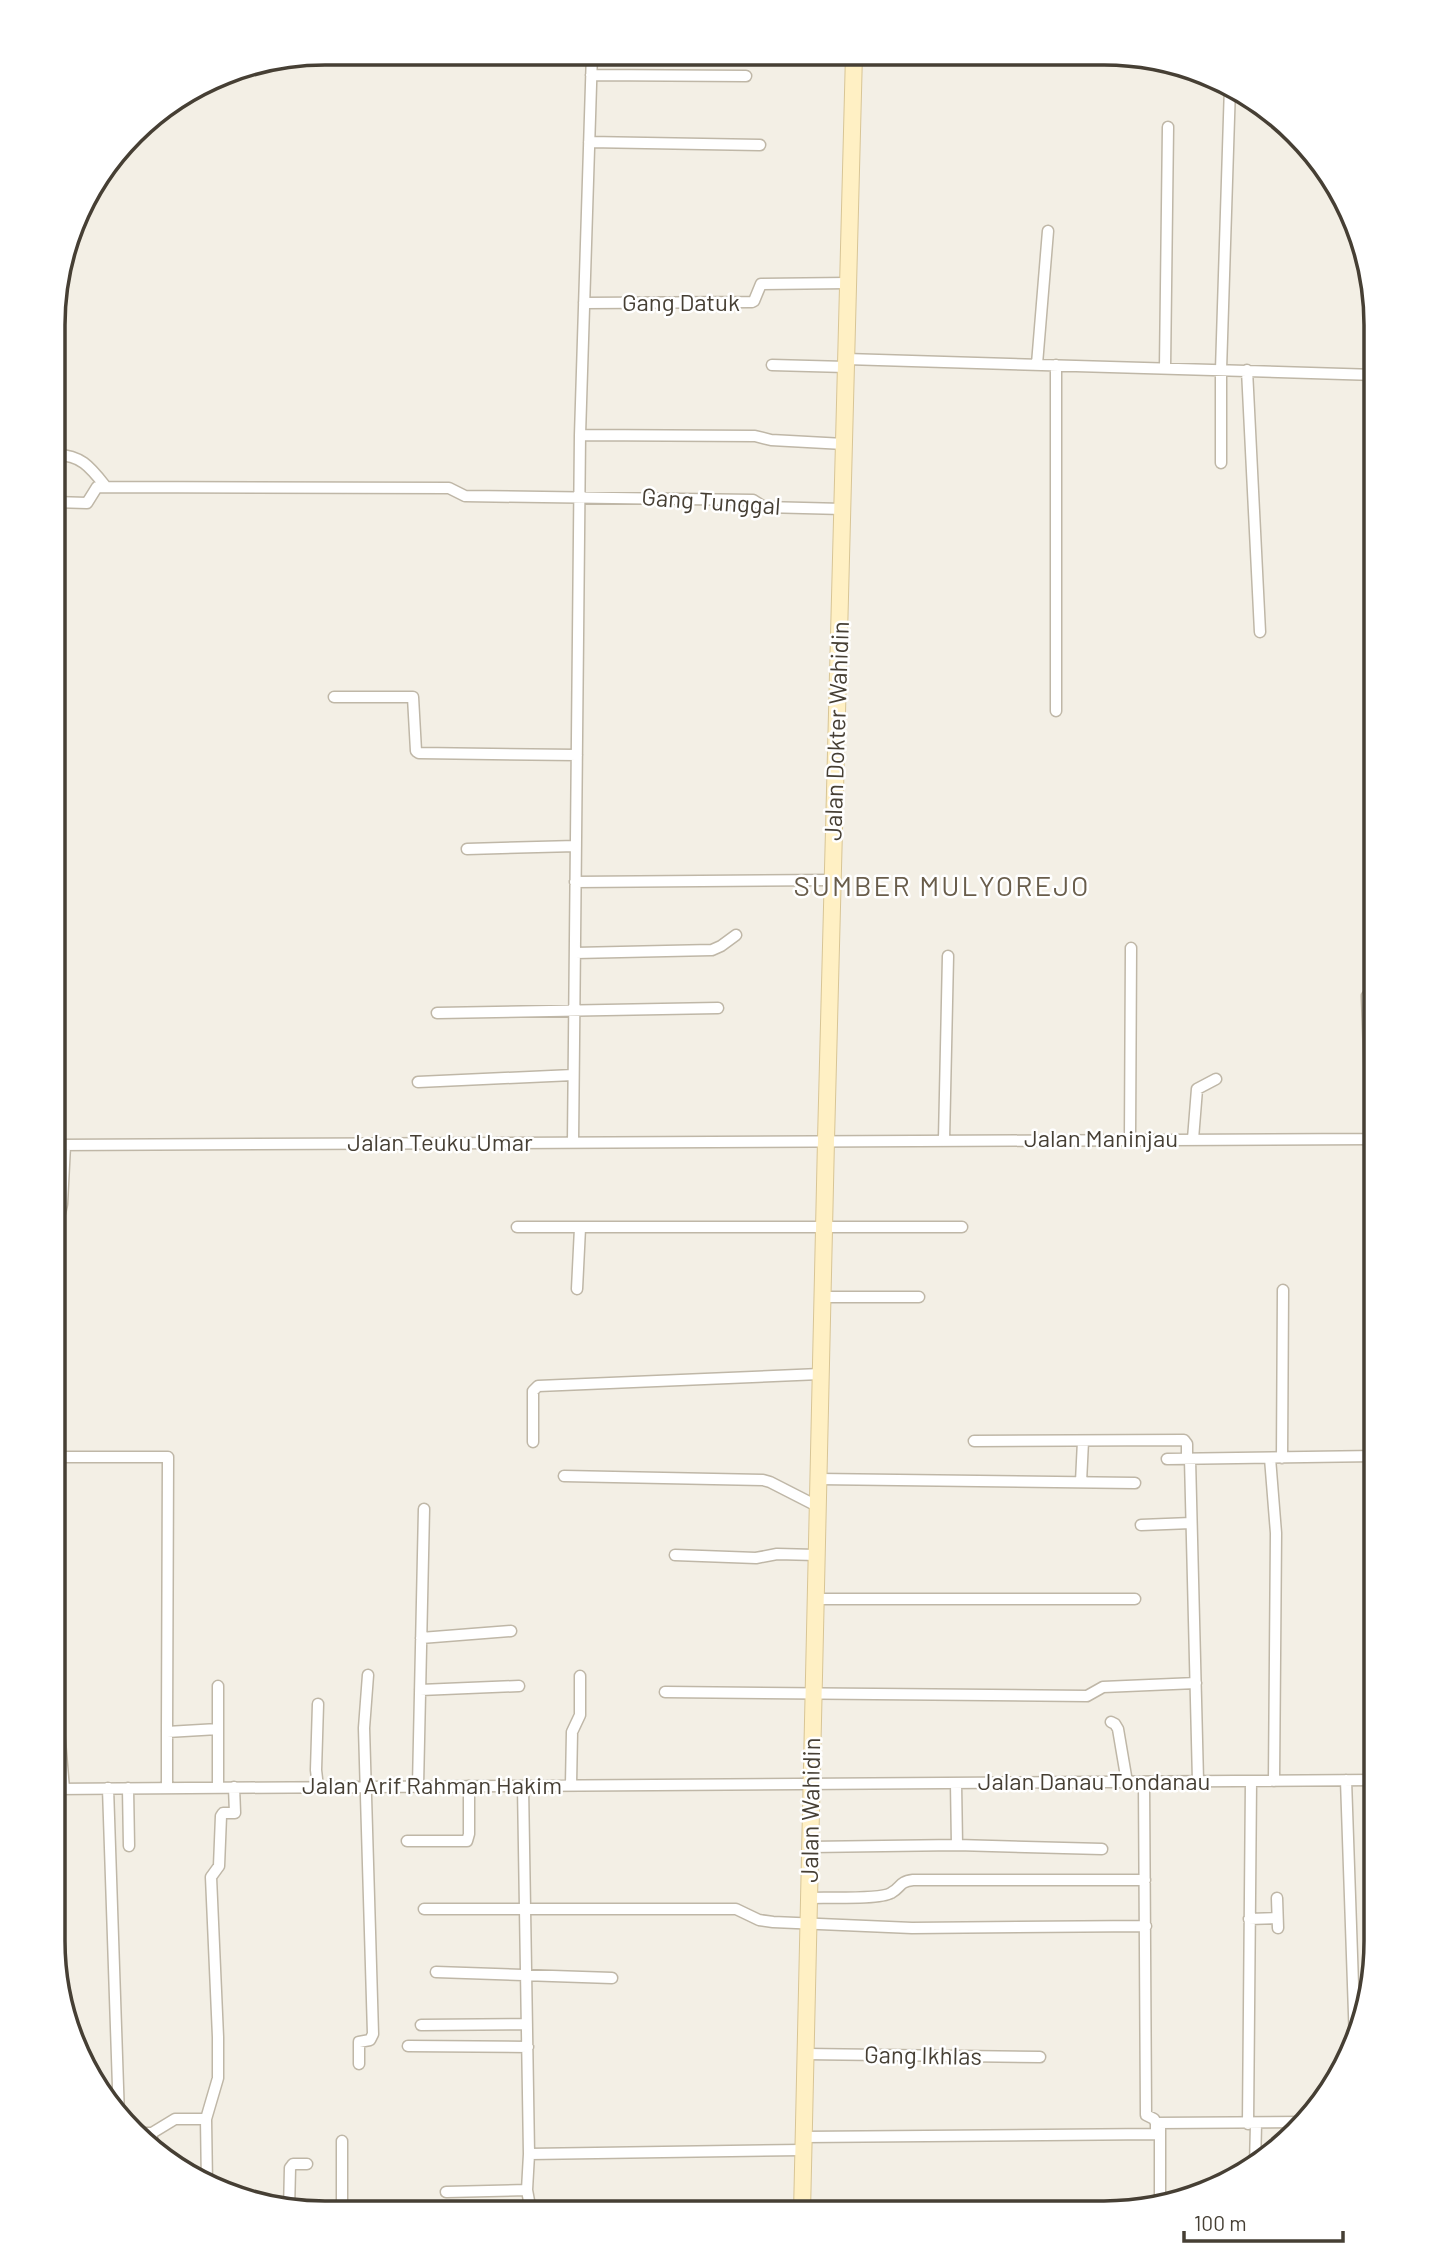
<svg xmlns="http://www.w3.org/2000/svg" width="1429" height="2266" viewBox="0 0 1429 2266" font-family="Barlow,sans-serif">
  <rect width="100%" height="100%" fill="#f3efe5"/>
  <g fill="none" stroke-linecap="round" stroke-linejoin="round">
    <g stroke="#bfb7a7" stroke-width="13">
      <path id="street" d="M 591,75 L 746,76
        M 589,142 L 760,145
        M 584,303 L 752,302 L 754,301 L 761,284 L 848,283
        M 846,359 L 1376,375
        M 1037,364 L 1048,231
        M 772,365 L 846,367
        M 1165,368 L 1168,127
        M 1247,370 L 1260,632
        M 580,435 L 755,436 L 771,440 L 844,444
        M 55,455 C 81,454 91,468 106,487
        M 1221,463 L 1221,370 L 1230,86
        M 54,502 L 87,503 L 97,487 L 449,488 L 465,496 L 753,500 L 764,507 L 843,509
        M 334,697 L 413,697 L 416,751 L 419,753 L 577,755
        M 1056,711 L 1056,365
        M 467,849 L 576,846
        M 575,882 L 833,880
        M 575,953 L 712,950 L 721,946 L 736,935
        M 1367,996 L 1372,1139
        M 437,1013 L 718,1008
        M 418,1082 L 573,1075
        M 1130,1139 L 1131,948
        M 1193,1139 L 1197,1089 L 1216,1079
        M 944,1140 L 948,956
        M 573,1142 L 580,435 L 592,53
        M 54,1145 L 1376,1139
        M 53,1219 L 60,1213 L 62,1204 L 65,1145
        M 517,1227 L 962,1227
        M 577,1289 L 580,1228
        M 822,1297 L 919,1297
        M 974,1441 L 1184,1440 L 1187,1444 L 1187,1459
        M 533,1442 L 533,1391 L 538,1386 L 820,1374
        M 1270,1458 L 1276,1533 L 1274,1781
        M 1282,1458 L 1283,1290
        M 1167,1459 L 1376,1456
        M 1190,1459 L 1198,1781
        M 564,1476 L 763,1480 L 770,1482 L 817,1506
        M 818,1479 L 1135,1483
        M 1081,1482 L 1083,1441
        M 1141,1525 L 1191,1523
        M 675,1555 L 756,1558 L 777,1554 L 816,1555
        M 815,1599 L 1135,1599
        M 421,1638 L 511,1631
        M 218,1686 L 218,1788
        M 420,1690 L 519,1686
        M 665,1692 L 1087,1696 L 1103,1687 L 1196,1683
        M 318,1704 L 316,1770 L 318,1787
        M 1111,1722 L 1115,1724 L 1118,1729 L 1127,1782
        M 1346,1780 L 1355,2043
        M 1144,1782 L 1146,2115 L 1154,2119 L 1156,2123
        M 956,1783 L 957,1845
        M 571,1785 L 572,1732 L 580,1715 L 580,1676
        M 418,1786 L 424,1509
        M 523,1786 L 529,2154 L 527,2190 L 531,2212
        M 108,1788 L 119,2117
        M 128,1788 L 129,1846
        M 167,1788 L 167,1732 L 218,1729
        M 53,1789 L 1376,1780
        M 64,1789 L 56,1694 L 54,1457 L 168,1457 L 167,1732
        M 407,1841 L 467,1841 L 469,1834 L 469,1786
        M 810,1847 L 957,1845 L 1102,1849
        M 809,1898 C 825,1897 879,1900 891,1893 C 902,1887 898,1882 913,1880 L 1145,1880
        M 1277,1898 L 1278,1928
        M 424,1909 L 736,1909 L 759,1920 L 773,1922 L 912,1928 L 1146,1926
        M 1249,1919 L 1277,1918
        M 436,1972 L 612,1978
        M 421,2025 L 527,2024
        M 408,2046 L 528,2047
        M 805,2054 L 1040,2057
        M 359,2064 L 359,2042 L 370,2040 L 373,2034 L 364,1728 L 368,1675
        M 1248,2124 L 1251,1781
        M 135,2133 L 152,2133 L 175,2119 L 206,2119
        M 803,2137 L 1156,2134 L 1156,2123 L 1305,2122
        M 342,2141 L 342,2211
        M 152,2150 L 152,2133
        M 529,2154 L 803,2150
        M 1255,2166 L 1256,2124
        M 207,2185 L 206,2119 L 218,2078 L 218,2037 L 211,1877 L 219,1866 L 221,1816 L 223,1813 L 235,1813 L 234,1787
        M 446,2192 L 527,2190
        M 1160,2203 L 1160,2125
        M 289,2211 L 290,2168 L 293,2164 L 307,2164"/>
    </g>
    <g stroke="#d8c595" stroke-width="18">
      <path id="secondary" d="M 802,2213 L 826,1140 L 854,54"/>
    </g>
    <use href="#street" stroke="#fff" stroke-width="10"/>
    <use href="#secondary" stroke="#fff0c4" stroke-width="16"/>
  </g>
  <g text-anchor="middle" stroke-width="5" stroke-linejoin="round" paint-order="stroke">
    <g font-size="24" fill="#463f34" stroke="#fff">
      <text x="681" y="311">Gang Datuk</text>
      <text transform="translate(711 502) rotate(4)" y="8">Gang Tunggal</text>
      <text transform="translate(837 731) rotate(-88)" y="8">Jalan Dokter Wahidin</text>
      <text x="1101" y="1147">Jalan Maninjau</text>
      <text x="440" y="1151">Jalan Teuku Umar</text>
      <text x="1094" y="1790">Jalan Danau Tondanau</text>
      <text x="432" y="1794">Jalan Arif Rahman Hakim</text>
      <text transform="translate(811 1810) rotate(-89)" y="8">Jalan Wahidin</text>
      <text transform="translate(923 2056) rotate(1)" y="8">Gang Ikhlas</text>
    </g>
    <g font-size="28" letter-spacing="2" fill="#695d4b" stroke="#fff">
      <text x="942" y="896">SUMBER MULYOREJO</text>
    </g>
  </g>
  <path d="M0 0H1429V2266H0ZM325 65H1104A260 260 0 0 1 1364 325V1941A260 260 0 0 1 1104 2201H325A260 260 0 0 1 65 1941V325A260 260 0 0 1 325 65Z" fill="#fff" fill-rule="evenodd"/>
  <path fill="none" stroke="#463f34" stroke-width="3.5" d="M325 65H1104A260 260 0 0 1 1364 325V1941A260 260 0 0 1 1104 2201H325A260 260 0 0 1 65 1941V325A260 260 0 0 1 325 65Z"/>
  <path d="M1184 2231v10h159v-10" fill="none" stroke="#463f34" stroke-width="3.5"/>
  <text x="1194" y="2231" font-size="21" fill="#463f34" stroke="#ffffff" stroke-width="5" paint-order="stroke">100 m</text>
</svg>
